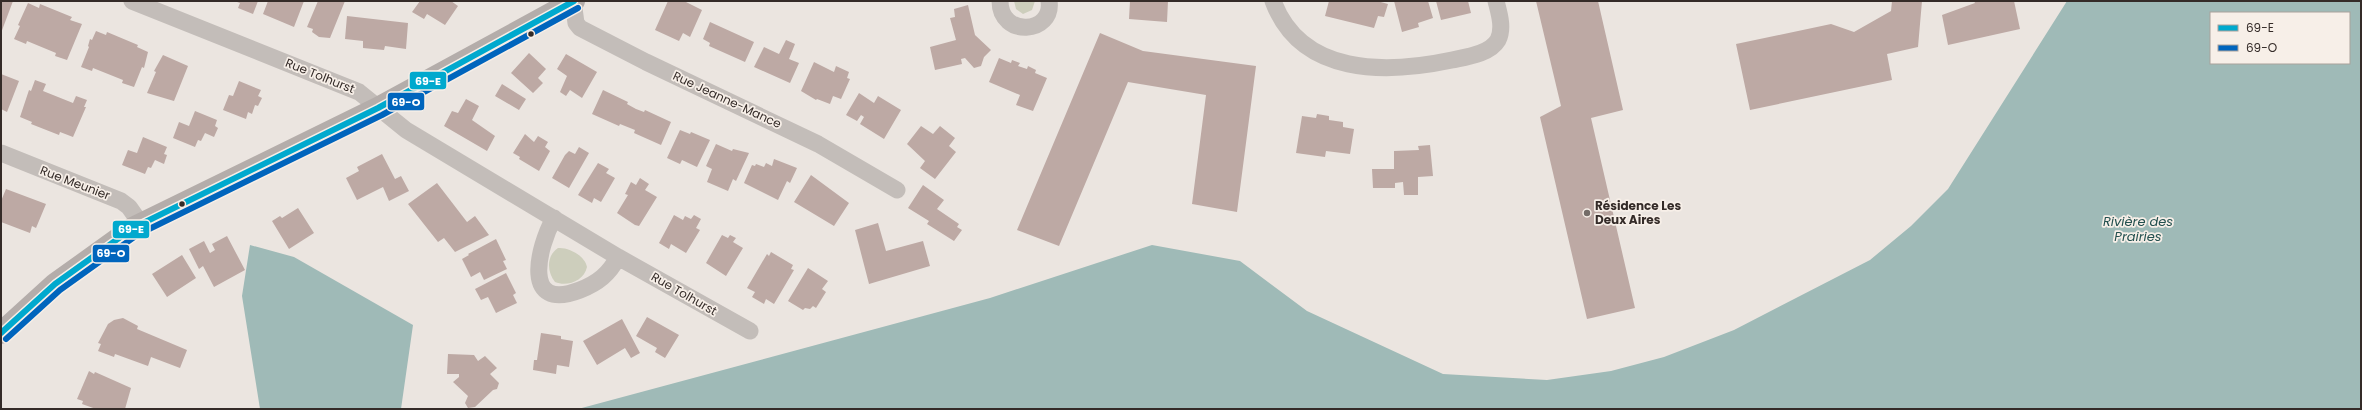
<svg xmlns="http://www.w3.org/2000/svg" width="2362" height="410" viewBox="0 0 2362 410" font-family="Poppins,sans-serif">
  <rect width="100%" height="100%" fill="#ebe5e0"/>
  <path fill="#cdcebc" d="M 1014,1 L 1035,1 L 1032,10 L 1023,14 L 1016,9 Z
    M 558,248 C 569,247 585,256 587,267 C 584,281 567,287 555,282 C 547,272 546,256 558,248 Z"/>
  <path fill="#9fbab7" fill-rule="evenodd" d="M 2067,1 L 2361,1 L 2361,409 L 578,409 L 990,298 L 1152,245 L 1240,261 L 1307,311 L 1443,374 L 1547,380 L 1611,371 L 1664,357 L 1734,330 L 1870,260 L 1911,226 L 1948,189 ZM 2211,13 L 2349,13 L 2349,63 L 2211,63 Z
    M 250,245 L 294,257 L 413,325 L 401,409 L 260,409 L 242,296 Z"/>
  <path fill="#bda9a4" d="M 1,1 L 13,1 L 1,33 Z
    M 234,1 L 258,1 L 253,14 L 238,8 L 240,3 Z
    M 268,1 L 304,1 L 294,27 L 263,14 Z
    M 318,1 L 345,1 L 330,38 L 319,37 L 312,32 L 313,29 L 307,27 Z
    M 420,1 L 451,1 L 458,6 L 445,25 L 427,14 L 424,19 L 412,12 Z
    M 668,1 L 684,1 L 702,10 L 690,37 L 683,33 L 679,41 L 655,30 Z
    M 1130,1 L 1168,1 L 1167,22 L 1129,19 Z
    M 1329,1 L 1377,1 L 1388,4 L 1384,17 L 1378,16 L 1374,28 L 1325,16 Z
    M 1394,1 L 1428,1 L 1433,18 L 1418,23 L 1419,27 L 1402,32 Z
    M 1436,1 L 1468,1 L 1471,13 L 1441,20 Z
    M 1536,1 L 1598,1 L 1623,110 L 1591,118 L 1635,308 L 1587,319 L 1540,117 L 1561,106 Z
    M 1892,1 L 1922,1 L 1918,47 L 1887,54 L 1892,80 L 1750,110 L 1736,44 L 1831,24 L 1854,32 L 1891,11 Z
    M 1974,1 L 2014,1 L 2020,29 L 1948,45 L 1942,15 L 1975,3 Z
    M 28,3 L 39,8 L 40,4 L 72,17 L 70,20 L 82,24 L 67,60 L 55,56 L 56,53 L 27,41 L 26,44 L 14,39 L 20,26 L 18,25 Z
    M 968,5 L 975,35 L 991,50 L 984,57 L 981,66 L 974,68 L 965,58 L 961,59 L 962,64 L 935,70 L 930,47 L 956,40 L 950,18 L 955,17 L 954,9 Z
    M 347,16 L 408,23 L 406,49 L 385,46 L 384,50 L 363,48 L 363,41 L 345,39 Z
    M 710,22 L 754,42 L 745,62 L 709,46 L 710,43 L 703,39 Z
    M 96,31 L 106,35 L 107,32 L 138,45 L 137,47 L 148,52 L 144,68 L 142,67 L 134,87 L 122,83 L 123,80 L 93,68 L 92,71 L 81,67 L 89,47 L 88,46 L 90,39 L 92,40 Z
    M 1100,33 L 1143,51 L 1256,66 L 1237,212 L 1192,204 L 1206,95 L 1128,82 L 1059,246 L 1017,230 Z
    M 786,40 L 795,44 L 789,59 L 799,63 L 790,83 L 754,67 L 764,47 L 779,54 Z
    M 529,53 L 546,69 L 538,78 L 543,83 L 533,93 L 511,73 Z
    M 566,54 L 597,72 L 582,98 L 570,90 L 566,96 L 560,92 L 567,76 L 557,69 Z
    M 163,55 L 188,66 L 174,101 L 147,93 L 156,72 L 154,71 Z
    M 999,58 L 1011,63 L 1012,60 L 1020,63 L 1018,66 L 1027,69 L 1028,66 L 1036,70 L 1035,73 L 1047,78 L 1033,111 L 1016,105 L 1020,95 L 989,82 Z
    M 814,62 L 834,72 L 836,66 L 849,72 L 847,78 L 850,79 L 841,99 L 833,96 L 830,104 L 817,99 L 816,100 L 801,91 Z
    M 1,74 L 19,81 L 7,112 L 1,109 Z
    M 35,80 L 46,84 L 43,91 L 73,103 L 76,96 L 87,100 L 84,107 L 86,107 L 73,137 L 60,132 L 59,135 L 31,124 L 32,122 L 20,117 L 29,90 L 31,91 Z
    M 239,81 L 261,90 L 258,96 L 262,98 L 258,106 L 255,105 L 252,114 L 248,112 L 246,119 L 223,110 L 229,95 L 233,96 Z
    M 502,84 L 526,99 L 519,110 L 495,96 Z
    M 603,90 L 628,102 L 627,104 L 636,109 L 644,112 L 645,110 L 671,122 L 661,145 L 634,133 L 635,130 L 620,124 L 619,126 L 592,114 Z
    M 859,93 L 874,103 L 878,96 L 901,110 L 884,139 L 860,124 L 864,117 L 861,115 L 857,121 L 846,115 Z
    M 466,99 L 479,106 L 472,120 L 495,136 L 487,151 L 444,126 L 452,111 L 458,113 Z
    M 195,111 L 217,120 L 215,126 L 218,128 L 214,137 L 205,133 L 201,141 L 198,140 L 195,147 L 173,138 L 179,122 L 189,126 Z
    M 1317,114 L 1329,116 L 1329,120 L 1343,122 L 1343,127 L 1354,129 L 1350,154 L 1326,151 L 1325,157 L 1296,153 L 1302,116 L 1316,118 Z
    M 921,126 L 933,134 L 940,126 L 955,138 L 949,146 L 956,152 L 935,179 L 920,168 L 925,161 L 907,144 Z
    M 680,130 L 690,134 L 691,132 L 710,140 L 697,167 L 682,160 L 680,164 L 667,158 Z
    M 525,134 L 534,142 L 538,136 L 548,142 L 545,147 L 550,151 L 539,171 L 519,159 L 520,157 L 513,153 Z
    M 143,137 L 167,147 L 164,154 L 167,155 L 164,164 L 155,160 L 151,168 L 148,167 L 145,174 L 122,165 L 128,150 L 137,153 Z
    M 716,144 L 732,151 L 733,149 L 749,153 L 736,181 L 733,179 L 728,191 L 707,182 L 712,169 L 706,166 Z
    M 1430,145 L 1433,176 L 1418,177 L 1418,195 L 1404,195 L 1403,182 L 1395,183 L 1395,188 L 1373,188 L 1372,169 L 1394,169 L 1394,151 L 1419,150 L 1418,146 Z
    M 579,147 L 589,153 L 569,188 L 552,178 L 565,155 L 569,151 L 575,154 Z
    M 382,154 L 395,179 L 401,176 L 409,191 L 389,201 L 383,187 L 357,200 L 346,178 L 359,171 L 357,167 Z
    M 774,159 L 797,168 L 790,183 L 787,181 L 778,200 L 744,183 L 752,165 L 755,166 L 756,164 L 764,167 L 766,163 L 772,166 Z
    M 598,163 L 609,169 L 606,173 L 615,178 L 601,202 L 594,198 L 592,203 L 578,195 Z
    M 811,175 L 849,203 L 834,226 L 794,202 Z
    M 640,178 L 649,184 L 645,190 L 657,197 L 639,226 L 635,225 L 617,213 L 628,195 L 625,194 L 631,182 L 636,185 Z
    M 437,183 L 467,222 L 475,216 L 489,235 L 455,252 L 444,238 L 438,242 L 408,204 Z
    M 923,185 L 944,200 L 937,209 L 959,224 L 957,227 L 962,230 L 954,241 L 927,224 L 929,221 L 908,208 Z
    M 6,189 L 46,204 L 36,228 L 32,226 L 30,233 L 1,222 L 1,201 Z
    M 298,208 L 314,233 L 289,249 L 272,221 L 280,216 L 282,218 Z
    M 674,215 L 683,220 L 685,216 L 691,219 L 694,215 L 701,219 L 696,228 L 700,230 L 686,253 L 671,244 L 669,249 L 659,243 Z
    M 878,223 L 886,251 L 923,241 L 930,266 L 869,284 L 855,230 Z
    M 722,235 L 728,238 L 730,235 L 736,238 L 733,242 L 743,248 L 726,276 L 706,263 Z
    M 227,236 L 245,270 L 214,287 L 203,266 L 199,269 L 189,249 L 204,241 L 210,253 L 215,250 L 212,244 Z
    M 496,239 L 506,260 L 503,261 L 507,269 L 484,280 L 480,272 L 471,277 L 462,259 L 469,255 L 468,254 Z
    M 771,252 L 793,265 L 791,269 L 794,270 L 774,304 L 766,299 L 764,304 L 752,297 L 755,292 L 747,288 L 767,254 L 769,256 Z
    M 182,255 L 196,278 L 167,297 L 152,274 Z
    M 808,268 L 828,281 L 822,289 L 826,292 L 816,308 L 813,306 L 810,309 L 805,308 L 803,310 L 788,301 Z
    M 506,273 L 516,293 L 513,295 L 517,303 L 496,313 L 488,297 L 481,300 L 475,289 Z
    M 647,317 L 679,335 L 665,358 L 655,352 L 657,348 L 636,336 Z
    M 123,318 L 138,326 L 137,329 L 187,350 L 180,368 L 151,357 L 148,366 L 115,354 L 114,357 L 98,351 L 101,344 L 98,343 L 108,324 L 114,320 Z
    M 622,319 L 640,353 L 631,358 L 625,348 L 597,365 L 583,341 Z
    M 541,333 L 561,336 L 561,339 L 573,341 L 569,367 L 557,365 L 556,374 L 533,370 L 534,360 L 537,360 Z
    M 448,354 L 474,355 L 478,361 L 485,356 L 497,368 L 490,374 L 499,383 L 497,389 L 493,390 L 475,407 L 468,408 L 465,403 L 468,396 L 453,382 L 459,377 L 459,374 L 447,374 Z
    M 89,371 L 94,374 L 95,372 L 131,388 L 125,409 L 96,409 L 82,404 L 83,401 L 77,399 Z"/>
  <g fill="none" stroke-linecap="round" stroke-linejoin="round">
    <path stroke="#c3bdb9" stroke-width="17" d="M 132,1 L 359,92 L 406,130 L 618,257 L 750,331
      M 573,1 L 576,23 L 580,28 L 646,62 L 818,144 L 897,190
      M 1000,1 C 1000,38 1054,34 1049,1
      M 1273,1 C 1301,76 1386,74 1452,60 C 1466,57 1490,54 1498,40 C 1504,28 1499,13 1496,1
      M 1,153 L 121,201 L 129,207 L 141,224
      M 554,218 C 538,247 521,313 580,290 C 598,283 609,274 618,257"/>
    <path stroke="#b4adaa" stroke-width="22" d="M 1,333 L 55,284 L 133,228 L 378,108 L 574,1"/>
    <g stroke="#f7efe8" stroke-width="9">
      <path id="bus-1" d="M 1,333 L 55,284 L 133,228 L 378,108 L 574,1"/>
    </g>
    <g stroke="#f7efe8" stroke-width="9">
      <path id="bus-2" d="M 6,339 L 60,290 L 137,235 L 382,115 L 578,8"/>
    </g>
    <use href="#bus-1" stroke="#00a9ce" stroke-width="6"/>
    <use href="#bus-2" stroke="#0065bd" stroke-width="6"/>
  </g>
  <g fill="#342b28" stroke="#f7efe8" stroke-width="1.5">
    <circle cx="531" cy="34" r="3.5"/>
    <circle cx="182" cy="204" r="3.5"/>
  </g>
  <circle fill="#746c68" stroke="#f7efe8" stroke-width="1.5" cx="1587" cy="213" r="4"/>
  <g text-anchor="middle" stroke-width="3.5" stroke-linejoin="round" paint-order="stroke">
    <g font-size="12" fill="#342b28" stroke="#f7efe8">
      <text transform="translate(320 76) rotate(22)" y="4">Rue Tolhurst</text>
      <text transform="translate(727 100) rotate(25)" y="4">Rue Jeanne-Mance</text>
      <text transform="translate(75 183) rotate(21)" y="4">Rue Meunier</text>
      <text transform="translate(684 294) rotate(30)" y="4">Rue Tolhurst</text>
    </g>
    <g font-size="12" font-weight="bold" fill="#342b28" stroke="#f7efe8" text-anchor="start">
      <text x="1595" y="210">Résidence Les<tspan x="1595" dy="14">Deux Aires</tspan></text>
    </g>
    <g font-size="13" font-style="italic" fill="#23504f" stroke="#f7efe8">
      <text x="2138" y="226">Rivière des<tspan x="2138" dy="15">Prairies</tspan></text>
    </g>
  </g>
  <g stroke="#f7efe8" stroke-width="1.5">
    <rect x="409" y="71" width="38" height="19" rx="4" fill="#00a9ce"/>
    <rect x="387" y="92" width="38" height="19" rx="4" fill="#0065bd"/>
    <rect x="112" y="220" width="38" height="19" rx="4" fill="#00a9ce"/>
    <rect x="92" y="244" width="38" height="19" rx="4" fill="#0065bd"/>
  </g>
  <g font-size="11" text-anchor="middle" font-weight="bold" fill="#fff">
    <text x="428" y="85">69-E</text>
    <text x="406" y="106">69-O</text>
    <text x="131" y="233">69-E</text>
    <text x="111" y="257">69-O</text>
  </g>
  <rect width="2362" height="410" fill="none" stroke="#342b28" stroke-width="4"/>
  <rect x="2210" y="12" width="140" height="52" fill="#f7efe8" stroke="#a9a19b"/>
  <rect x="2218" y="25" width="20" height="6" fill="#00a9ce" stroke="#a9a19b"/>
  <text x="2246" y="32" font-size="12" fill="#342b28">69-E</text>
  <rect x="2218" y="45" width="20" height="6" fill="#0065bd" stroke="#a9a19b"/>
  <text x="2246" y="52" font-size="12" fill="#342b28">69-O</text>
</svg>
